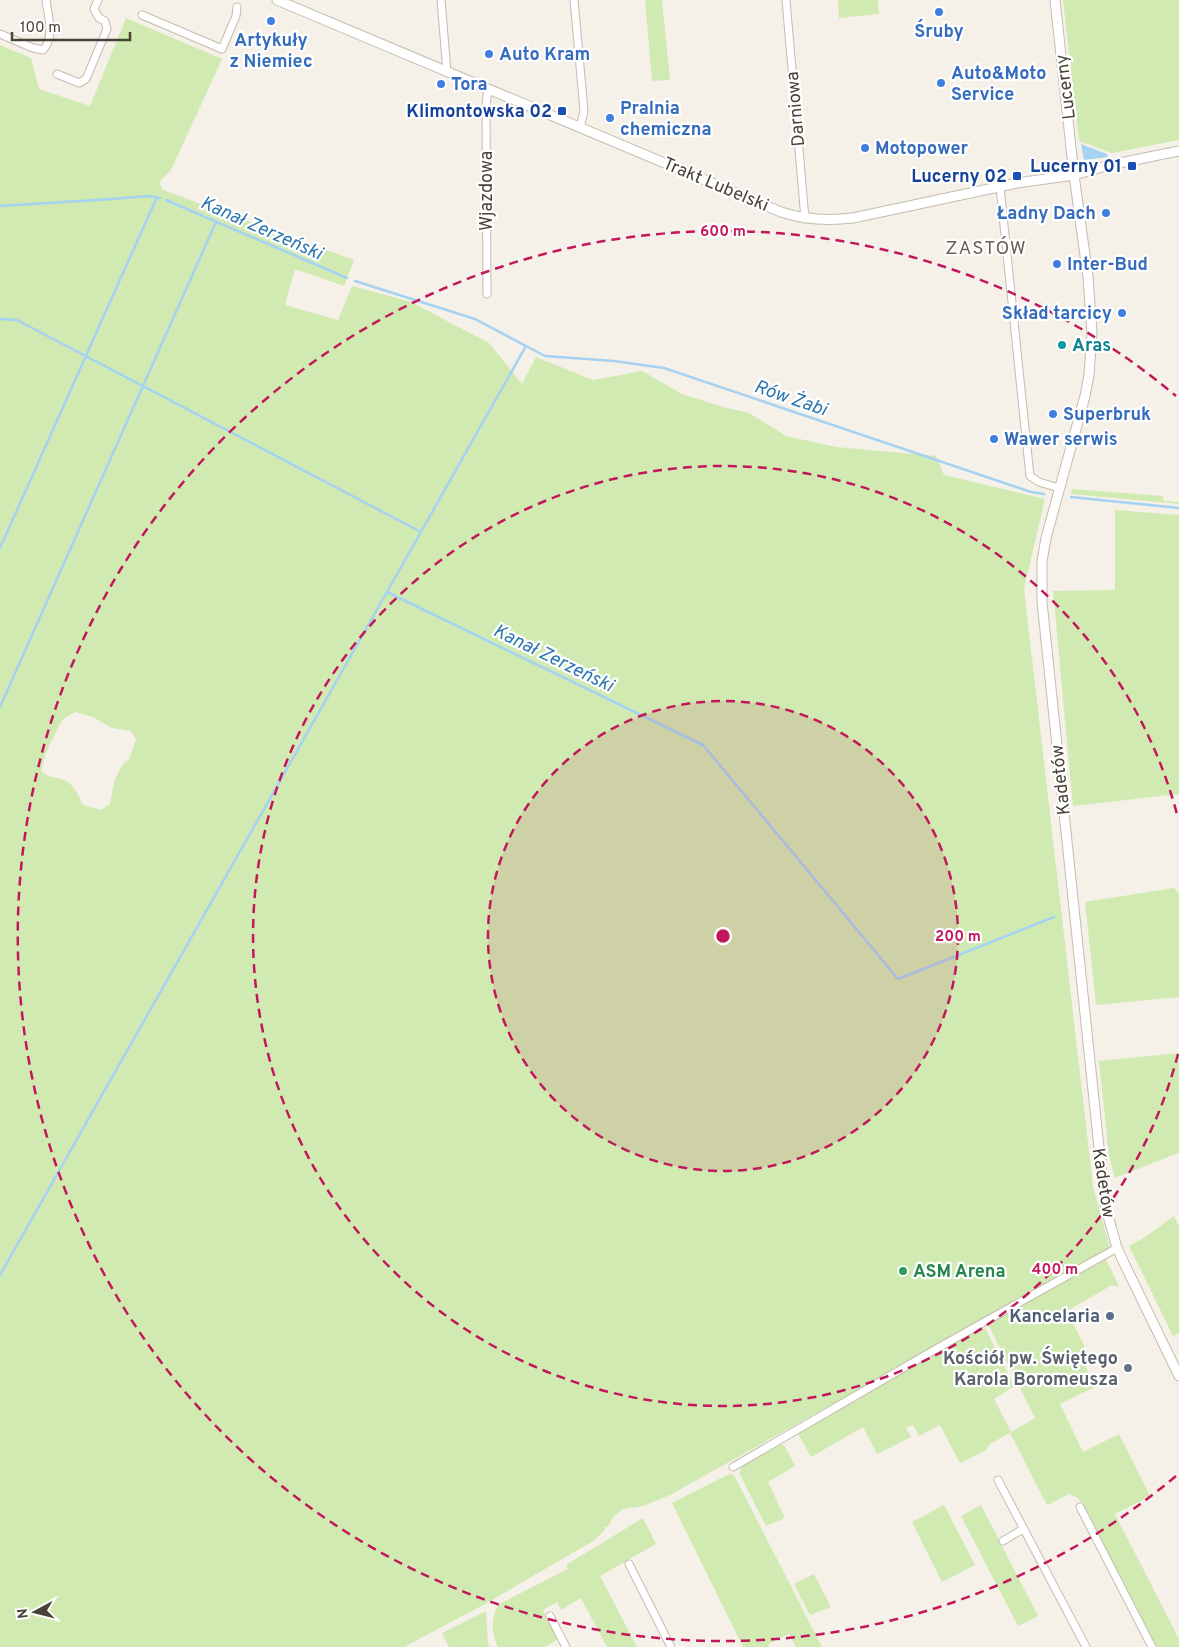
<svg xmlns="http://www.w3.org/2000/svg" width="1179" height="1647" viewBox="0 0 1179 1647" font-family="Overpass,sans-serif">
  <rect width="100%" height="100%" fill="#f5f1e9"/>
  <path fill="#d0eab1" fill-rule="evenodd" d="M 645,0 L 662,0 L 670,80 L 652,81 Z
    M 838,0 L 878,0 L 879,14 L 839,18 Z
    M 1063,0 L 1179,0 L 1179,140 L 1112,153 L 1079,141 Z
    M 126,18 L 222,59 L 171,170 L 159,182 L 163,190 L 354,260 L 344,286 L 295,269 L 285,305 L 338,320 L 352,286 L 411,302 L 489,343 L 522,384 L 536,357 L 593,380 L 642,371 L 682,394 L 723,407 L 749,413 L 786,436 L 836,447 L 936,456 L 944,475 L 1045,499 L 1024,589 L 1093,1186 L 1110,1249 L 670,1495 L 643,1506 L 623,1509 L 614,1516 L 608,1526 L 604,1528 L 605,1530 L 593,1541 L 485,1604 L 404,1647 L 0,1647 L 0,45 L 31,58 L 39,89 L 90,106 ZM 75,712 L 93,717 L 112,728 L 131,731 L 136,740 L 129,759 L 122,765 L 114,782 L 110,804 L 101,810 L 83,805 C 78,795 74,784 64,780 C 54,776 50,779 41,771 L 45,755 L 62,720 Z
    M 1072,489 L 1163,496 L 1164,501 L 1179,502 L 1179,504 L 1071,494 Z
    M 1115,510 L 1179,515 L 1179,794 L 1073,806 L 1053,591 L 1115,590 Z
    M 1174,888 L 1179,893 L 1179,997 L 1096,1005 L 1085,902 Z
    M 1179,1053 L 1179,1154 L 1178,1153 L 1115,1178 L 1109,1156 L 1099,1061 Z
    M 1174,1216 L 1179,1227 L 1179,1333 L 1173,1336 L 1129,1246 L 1144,1238 Z
    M 1106,1259 L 1119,1287 L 1112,1285 L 1067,1311 L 1090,1357 L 1083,1360 L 1095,1387 L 1060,1404 L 1083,1452 L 1119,1434 L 1150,1496 L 1115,1514 L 1179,1639 L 1179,1647 L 1157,1647 L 1078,1498 L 1069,1494 L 1047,1505 L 1010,1433 L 990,1444 L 985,1451 L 960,1463 L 940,1425 L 919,1436 L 913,1425 L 906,1428 L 911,1437 L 877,1454 L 863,1427 L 811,1457 L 797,1432 L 984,1326 L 1014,1386 L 994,1399 L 1011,1432 L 1035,1418 L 988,1324 Z
    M 778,1444 L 784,1445 L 795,1466 L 768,1482 L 785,1518 L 766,1526 L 739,1473 L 743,1464 Z
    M 729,1474 L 734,1475 L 822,1647 L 796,1647 L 789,1634 L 768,1644 L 769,1647 L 743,1647 L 672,1503 Z
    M 944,1505 L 975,1565 L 942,1582 L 912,1522 Z
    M 981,1505 L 1038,1616 L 1018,1626 L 961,1516 Z
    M 643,1518 L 656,1544 L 600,1576 L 637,1647 L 607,1647 L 581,1598 L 561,1610 L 557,1602 L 543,1610 L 558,1639 L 545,1647 L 498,1647 C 491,1633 490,1615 501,1603 L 568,1569 L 566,1565 Z
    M 814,1574 L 831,1607 L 810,1615 L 794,1584 Z
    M 486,1611 L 488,1643 L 490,1647 L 449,1647 L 442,1633 Z"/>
  <path fill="#a5d2f2" d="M 1081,144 L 1107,154 L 1108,157 L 1084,160 Z"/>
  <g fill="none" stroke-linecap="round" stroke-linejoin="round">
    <path stroke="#a5d2f2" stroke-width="2.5" d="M 166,200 L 347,278
      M 0,206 L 112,199 L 148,196 L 160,198
      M 355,281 L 475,319 L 526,346 L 387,592 L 703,745 L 898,979 L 1054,917
      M 0,319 L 17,320 L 421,532
      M 526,346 L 545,356 L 614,361 L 664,368 L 1031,492 L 1044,494
      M 1071,497 L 1179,508
      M 0,548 L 157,197
      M 0,707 L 216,222
      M 0,1275 L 387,592"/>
    <g stroke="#c4bcae" stroke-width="9">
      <path id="minor" d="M 441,0 L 447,72
        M 574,0 L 584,111 L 580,127
        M 786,0 L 805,219
        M 142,15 L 222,49 L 236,16 L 237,7
        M 0,34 L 33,48 L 43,50 C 55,38 48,16 46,0
        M 57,74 L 79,83 L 86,79 L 107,29 L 105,21 L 99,18 L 94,9 L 98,0
        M 1000,187 L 1030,476 L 1039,482 L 1059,488
        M 487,294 L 486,105 L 488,89
        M 733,1467 L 936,1349 L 1117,1248
        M 998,1480 L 1086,1647
        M 1080,1507 L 1152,1647
        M 1003,1541 L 1023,1529
        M 629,1564 L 671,1647
        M 550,1616 L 566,1647"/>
    </g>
    <g stroke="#c4bcae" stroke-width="11">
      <path id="tertiary" d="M 277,0 L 781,212 C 805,220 827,221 853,218 L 1017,183 L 1074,175 L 1110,165 L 1179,151
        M 1055,0 L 1074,175 L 1088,277 L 1092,333 L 1089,375 L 1085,396 L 1046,538 L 1042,561 L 1042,602 L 1105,1205 L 1117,1248 L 1124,1263 L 1179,1376"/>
    </g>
    <use href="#minor" stroke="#fff" stroke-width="7"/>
    <use href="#tertiary" stroke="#fff" stroke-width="9"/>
  </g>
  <circle cx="723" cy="936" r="235" fill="#c2185b" fill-opacity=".12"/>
  <g fill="none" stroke="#c2185b" stroke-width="2.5" stroke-dasharray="9 6">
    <circle cx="723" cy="936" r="235"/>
    <path d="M1178 1054A470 470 0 1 1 1178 818"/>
    <path d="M1176 1476A705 705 0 1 1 1176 396"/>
  </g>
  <g fill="#3f7fe0" stroke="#fff" stroke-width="2">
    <circle cx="939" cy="12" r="5"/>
    <circle cx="271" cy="21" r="5"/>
    <circle cx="489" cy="54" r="5"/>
    <circle cx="941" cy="83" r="5"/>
    <circle cx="441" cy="84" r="5"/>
    <circle cx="610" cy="118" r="5"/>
    <circle cx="865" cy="148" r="5"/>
    <circle cx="1106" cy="213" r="5"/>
    <circle cx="1057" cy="264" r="5"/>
    <circle cx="1122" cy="313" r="5"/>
    <circle cx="1053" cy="414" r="5"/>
    <circle cx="994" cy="439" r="5"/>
  </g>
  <g fill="#1a4fb4" stroke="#fff" stroke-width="2">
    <rect x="557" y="106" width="10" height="10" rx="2.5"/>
    <rect x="1127" y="161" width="10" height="10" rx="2.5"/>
    <rect x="1012" y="171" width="10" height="10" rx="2.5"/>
  </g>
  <circle fill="#0f9aa8" stroke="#fff" stroke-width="2" cx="1062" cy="345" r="5"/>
  <circle fill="#2e9e5b" stroke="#fff" stroke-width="2" cx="903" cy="1271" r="5"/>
  <circle fill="#5c6f8a" stroke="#fff" stroke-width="2" cx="1110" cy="1316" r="5"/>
  <circle fill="#6b7280" stroke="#fff" stroke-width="2" cx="1128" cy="1368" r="5"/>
  <g text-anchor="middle" stroke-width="4.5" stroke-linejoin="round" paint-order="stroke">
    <g font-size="18" font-weight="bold" fill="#366cbe" stroke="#fff" text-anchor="start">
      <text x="939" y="37" text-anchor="middle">Śruby</text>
      <text x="271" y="46" text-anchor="middle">Artykuły<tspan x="271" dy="21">z Niemiec</tspan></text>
      <text x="499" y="60">Auto Kram</text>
      <text x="951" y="79">Auto&amp;Moto<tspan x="951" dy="21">Service</tspan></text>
      <text x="451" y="90">Tora</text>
      <text x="620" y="114">Pralnia<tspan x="620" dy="21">chemiczna</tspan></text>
      <text x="875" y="154">Motopower</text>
      <text x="1096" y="219" text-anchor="end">Ładny Dach</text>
      <text x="1067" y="270">Inter-Bud</text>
      <text x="1112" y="319" text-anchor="end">Skład tarcicy</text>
      <text x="1063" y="420">Superbruk</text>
      <text x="1004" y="445">Wawer serwis</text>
    </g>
    <g font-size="18" fill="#494237" stroke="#fff">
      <text transform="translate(1065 87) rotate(-97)" y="6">Lucerny</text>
      <text transform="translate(795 109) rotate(-95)" y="6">Darniowa</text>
      <text transform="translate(716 184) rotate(23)" y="6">Trakt Lubelski</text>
      <text transform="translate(486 191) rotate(-90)" y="6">Wjazdowa</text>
      <text transform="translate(1060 780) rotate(-96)" y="6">Kadetów</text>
      <text transform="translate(1104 1183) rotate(81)" y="6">Kadetów</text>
    </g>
    <g font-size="18" font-weight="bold" fill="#164399" stroke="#fff" text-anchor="end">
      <text x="552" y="117">Klimontowska 02</text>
      <text x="1122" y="172">Lucerny 01</text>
      <text x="1007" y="182">Lucerny 02</text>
    </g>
    <g font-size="18" font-weight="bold" fill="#0d838f" stroke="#fff" text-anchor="start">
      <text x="1072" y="351">Aras</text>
    </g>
    <g font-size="18" font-weight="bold" fill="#27864d" stroke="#fff" text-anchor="start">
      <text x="913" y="1277">ASM Arena</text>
    </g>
    <g font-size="18" font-weight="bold" fill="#4e5e75" stroke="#fff" text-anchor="end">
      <text x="1100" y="1322">Kancelaria</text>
    </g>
    <g font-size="18" font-weight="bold" fill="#5b616d" stroke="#fff" text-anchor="end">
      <text x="1118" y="1364">Kościół pw. Świętego<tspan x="1118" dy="21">Karola Boromeusza</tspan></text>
    </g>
    <g font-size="19" font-style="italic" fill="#2c77b0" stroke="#fff">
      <text transform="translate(262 227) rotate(24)" y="7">Kanał Zerzeński</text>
      <text transform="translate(791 397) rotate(19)" y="7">Rów Żabi</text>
      <text transform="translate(554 657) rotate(26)" y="7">Kanał Zerzeński</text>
    </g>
    <g font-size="19" letter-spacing="1" fill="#6c604e" stroke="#fff">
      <text x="986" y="254">ZASTÓW</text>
    </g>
  </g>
  <circle cx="723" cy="936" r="8" fill="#c2185b" stroke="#fff" stroke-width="2.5"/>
  <g font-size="15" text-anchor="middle" font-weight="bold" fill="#c2185b" stroke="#fff" stroke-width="4.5" stroke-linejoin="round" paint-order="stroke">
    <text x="723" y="236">600 m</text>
    <text x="958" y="941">200 m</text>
    <text x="1055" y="1274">400 m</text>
  </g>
  <g transform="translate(35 1612) rotate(263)" stroke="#ffffff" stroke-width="4" paint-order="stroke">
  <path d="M0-4L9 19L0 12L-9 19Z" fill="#494237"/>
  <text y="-8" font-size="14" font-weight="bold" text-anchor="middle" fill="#494237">N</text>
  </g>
  <path d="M12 32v8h118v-8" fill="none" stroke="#494237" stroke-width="2.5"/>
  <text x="20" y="32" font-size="15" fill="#494237" stroke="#ffffff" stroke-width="4" paint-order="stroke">100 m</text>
</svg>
